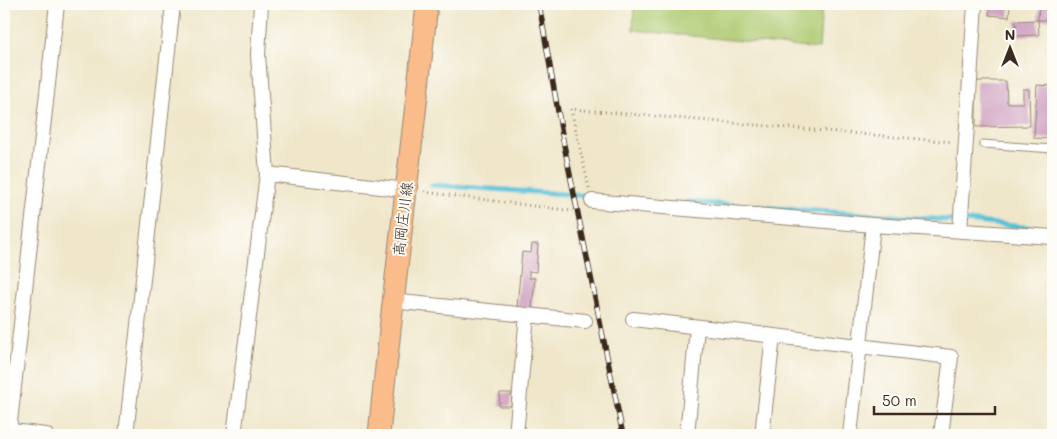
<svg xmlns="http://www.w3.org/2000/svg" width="1057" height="439" viewBox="0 0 1057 439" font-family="Mali,'Klee One',sans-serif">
  <rect width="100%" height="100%" fill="#fdfcf7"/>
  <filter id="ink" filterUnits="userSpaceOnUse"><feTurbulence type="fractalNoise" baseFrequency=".02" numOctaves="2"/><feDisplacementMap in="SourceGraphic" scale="10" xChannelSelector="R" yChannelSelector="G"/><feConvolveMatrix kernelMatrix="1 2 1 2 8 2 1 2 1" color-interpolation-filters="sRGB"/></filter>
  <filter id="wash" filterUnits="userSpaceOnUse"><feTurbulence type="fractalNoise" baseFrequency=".0096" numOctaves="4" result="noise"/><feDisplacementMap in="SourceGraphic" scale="20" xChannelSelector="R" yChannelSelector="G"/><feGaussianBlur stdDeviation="1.12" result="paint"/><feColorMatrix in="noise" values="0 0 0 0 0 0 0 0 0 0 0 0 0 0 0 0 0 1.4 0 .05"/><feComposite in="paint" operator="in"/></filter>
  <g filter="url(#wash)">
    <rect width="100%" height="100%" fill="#f0e7cb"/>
    <path fill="#aec970" stroke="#747a47" d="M 634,4 L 822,4 L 819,49 L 633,30 Z"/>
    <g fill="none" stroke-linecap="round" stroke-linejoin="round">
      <path stroke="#5ac0d8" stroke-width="5" d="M 432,185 L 594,196
        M 687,202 L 977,222 L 1053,230"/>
    </g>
    <g id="blocks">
      <path fill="#ce9ec0" d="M 990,4 L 1010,4 L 1009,17 L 989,15 Z
        M 1047,4 L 1053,4 L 1053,20 L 1038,20 L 1039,6 L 1047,6 Z
        M 1038,20 L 1039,35 L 1016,36 L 1016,21 Z
        M 976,81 L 1006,81 L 1007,103 L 1023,103 L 1023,89 L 1029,89 L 1030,126 L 976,127 Z
        M 1037,85 L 1053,86 L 1053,139 L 1034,138 Z
        M 532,244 L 538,244 L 536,272 L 529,271 L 529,278 L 535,278 L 532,309 L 517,307 L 522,252 L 531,253 Z
        M 500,393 L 512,393 L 511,406 L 499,406 Z"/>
    </g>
  </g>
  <g filter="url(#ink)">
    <use href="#blocks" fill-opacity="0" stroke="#968874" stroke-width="1"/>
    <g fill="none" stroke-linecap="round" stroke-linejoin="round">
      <g stroke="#968874" stroke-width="9">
        <path id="lane" d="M 983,144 L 1053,149"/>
      </g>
      <g stroke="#968874" stroke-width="16">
        <path id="street" d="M 267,174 L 407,190
          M 592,201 L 873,225 L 1053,237
          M 960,231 L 975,4
          M 392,301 L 527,315 L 516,435
          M 527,315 L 585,321
          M 633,319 L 951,357 L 941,435
          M 4,430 L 46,435
          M 9,431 L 57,4
          M 126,435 L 173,4
          M 234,435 L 267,174 L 258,55 L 261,4
          M 687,435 L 697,327
          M 762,435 L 773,336
          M 850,435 L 873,225"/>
      </g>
      <g stroke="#968874" stroke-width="23">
        <path id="primary" d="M 379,435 C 393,291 412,148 427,4"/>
      </g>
      <path stroke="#968874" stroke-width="3" stroke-dasharray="1 4" stroke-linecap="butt" d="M 589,188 L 571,109 L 953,142
        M 424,192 L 573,211"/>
      <use href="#lane" stroke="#fff" stroke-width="7"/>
      <use href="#street" stroke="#fff" stroke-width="14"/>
      <use href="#primary" stroke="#f9bc8a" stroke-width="21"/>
      <g stroke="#3b2a1e" stroke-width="5.5">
        <path id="rail" d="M 539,4 L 563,140 L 623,435"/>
      </g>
      <use href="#rail" stroke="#fdfcf7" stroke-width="4" stroke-dasharray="11" stroke-linecap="butt"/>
    </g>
  </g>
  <g text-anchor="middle" stroke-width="4" stroke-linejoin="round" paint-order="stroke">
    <g font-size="15" fill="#3b2a1e" stroke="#fdfcf7">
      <text transform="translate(403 219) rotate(-83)" y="5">高岡庄川線</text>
    </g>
  </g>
  <rect width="1057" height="439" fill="none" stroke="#fdfcf7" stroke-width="20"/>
  <g transform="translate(1010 48)" stroke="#fdfcf7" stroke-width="4" paint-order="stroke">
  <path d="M0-4L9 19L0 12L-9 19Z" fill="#3b2a1e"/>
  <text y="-8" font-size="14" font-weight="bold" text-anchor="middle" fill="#3b2a1e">N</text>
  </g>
  <path d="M874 406v8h121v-8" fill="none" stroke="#3b2a1e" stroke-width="2.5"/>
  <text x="882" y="406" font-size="15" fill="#3b2a1e" stroke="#fdfcf7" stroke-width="4" paint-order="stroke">50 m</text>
</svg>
